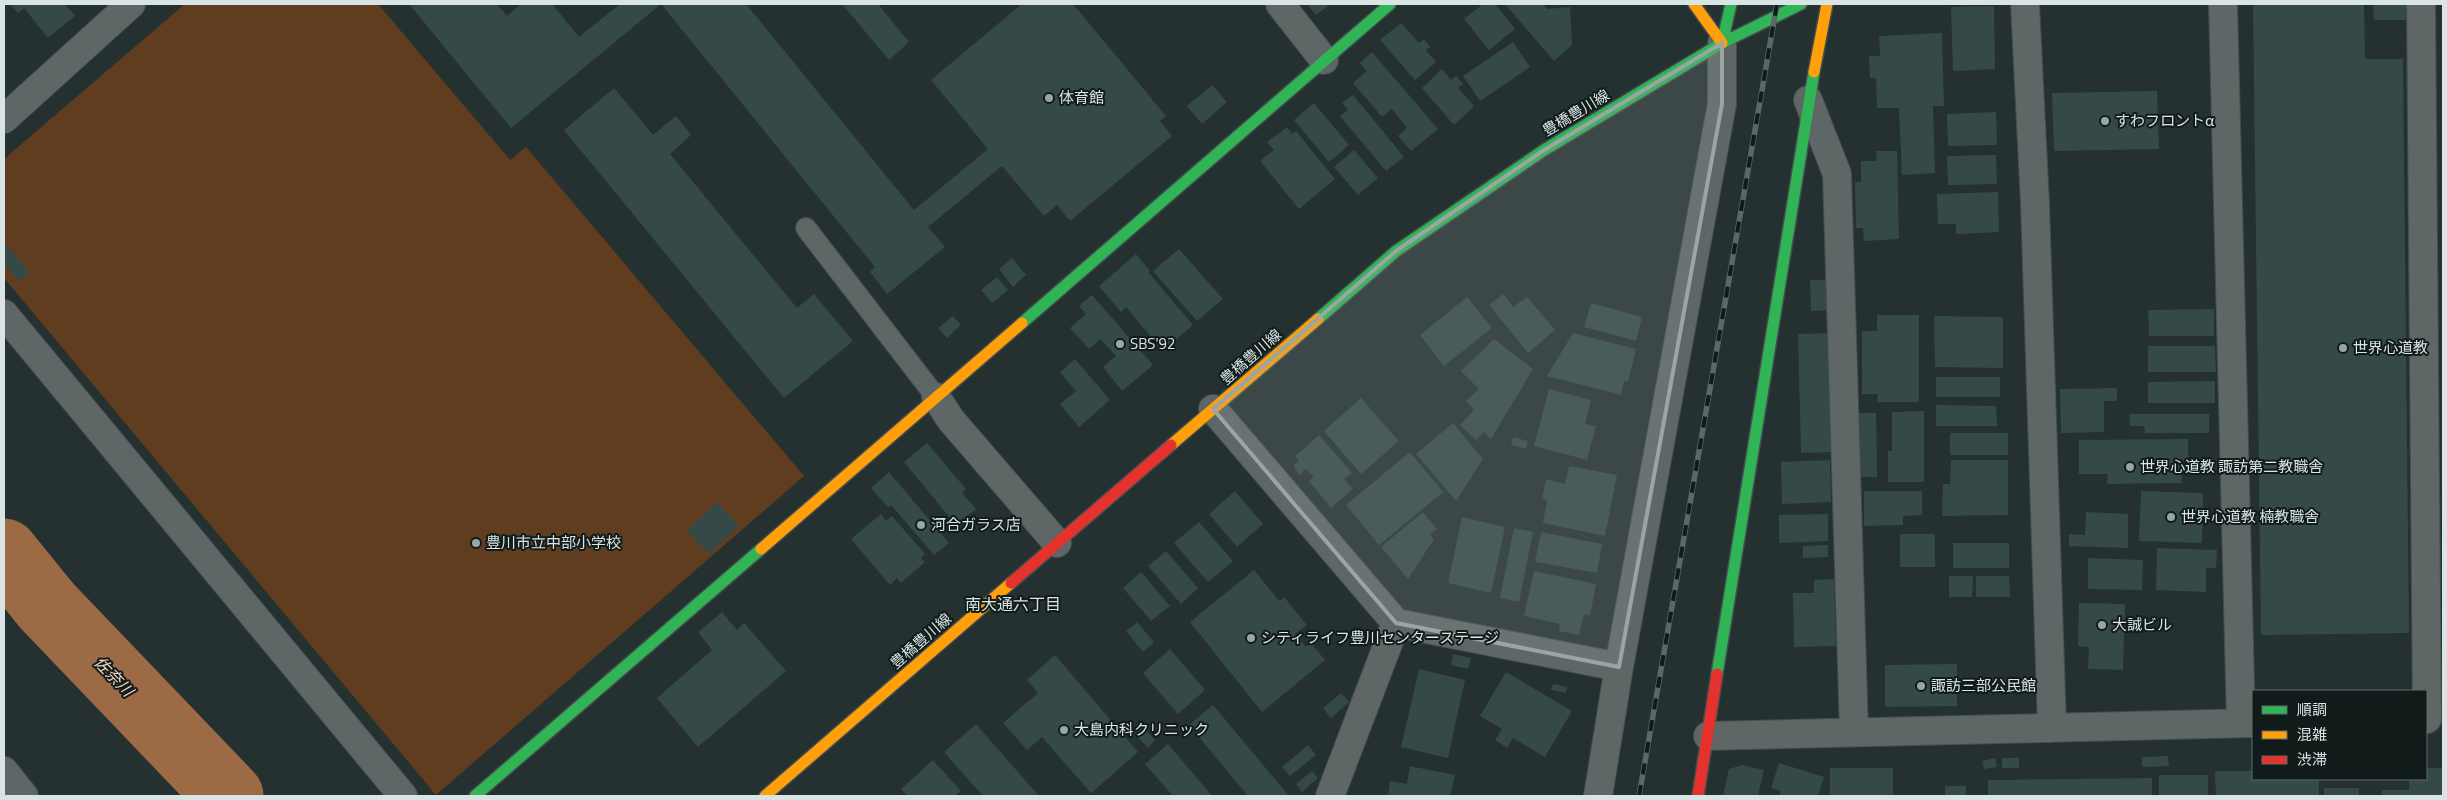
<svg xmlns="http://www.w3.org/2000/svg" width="2447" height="800" viewBox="0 0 2447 800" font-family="'Titillium Web','Noto Sans JP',sans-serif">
  <rect width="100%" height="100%" fill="#243130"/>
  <path fill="#613d20" d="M 185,4 L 378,4 L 510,160 L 526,147 L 804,476 L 436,795 L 4,278 L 4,159 Z"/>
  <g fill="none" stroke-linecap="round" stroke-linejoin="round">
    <path stroke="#9c6a44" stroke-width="69" d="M 4,553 L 47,606 L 229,796"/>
  </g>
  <path fill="#354948" d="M 10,4 L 65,4 L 75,16 L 48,38 L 24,8 L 18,13 Z
    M 409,4 L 497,4 L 507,16 L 521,4 L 552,4 L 579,37 L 620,4 L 746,4 L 914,210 L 988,149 L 931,80 L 1022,4 L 1073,4 L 1166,116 L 1160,121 L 1172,136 L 1070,221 L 1057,205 L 1044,216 L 1002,166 L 928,227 L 945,247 L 887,294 L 870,272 L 875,267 L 661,4 L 511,128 Z
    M 842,4 L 878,4 L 909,42 L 889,60 Z
    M 1307,4 L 1331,4 L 1316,15 Z
    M 1483,4 L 1495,4 L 1515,29 L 1489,50 L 1464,19 Z
    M 1505,4 L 1542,4 L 1547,9 L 1570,7 L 1572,45 L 1554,61 Z
    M 2253,4 L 2364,4 L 2365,59 L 2403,59 L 2409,633 L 2261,635 Z
    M 2373,4 L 2406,4 L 2407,20 L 2374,20 Z
    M 1994,6 L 1995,69 L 1953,71 L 1951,7 Z
    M 1401,23 L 1419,43 L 1424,39 L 1430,47 L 1426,50 L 1436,62 L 1415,80 L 1380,40 Z
    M 1942,33 L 1944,106 L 1933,106 L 1935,173 L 1902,175 L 1899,108 L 1877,108 L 1876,78 L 1870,78 L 1869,56 L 1880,56 L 1879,36 Z
    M 1513,42 L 1530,67 L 1480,101 L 1463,76 Z
    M 1372,52 L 1438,129 L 1411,151 L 1398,136 L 1407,128 L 1392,109 L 1382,117 L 1353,83 L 1367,71 L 1360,63 Z
    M 1442,69 L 1451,80 L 1456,76 L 1463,84 L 1458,88 L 1474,106 L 1454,125 L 1422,88 Z
    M 1212,85 L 1227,102 L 1202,124 L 1187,106 Z
    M 614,88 L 653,135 L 676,116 L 691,135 L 670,154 L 797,308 L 814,294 L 853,341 L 784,398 L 564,130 Z
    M 2157,91 L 2159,149 L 2054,151 L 2052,93 Z
    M 1353,95 L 1404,157 L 1386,171 L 1340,116 L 1348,110 L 1342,103 Z
    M 1314,103 L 1349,145 L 1329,162 L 1294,120 Z
    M 1996,112 L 1997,145 L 1948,146 L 1947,114 Z
    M 1287,127 L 1292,134 L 1296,131 L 1335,179 L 1299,209 L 1260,161 L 1274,150 L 1267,142 Z
    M 1354,150 L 1378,178 L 1358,195 L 1334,167 Z
    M 1876,151 L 1897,151 L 1899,239 L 1864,241 L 1863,228 L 1856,228 L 1855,182 L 1861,182 L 1861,161 L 1877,161 Z
    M 1996,155 L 1997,184 L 1948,185 L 1947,156 Z
    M 1998,192 L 1999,232 L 1956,234 L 1956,224 L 1938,224 L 1937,194 Z
    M 6,244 L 30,273 L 19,281 L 4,263 L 4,246 Z
    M 1179,249 L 1223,299 L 1197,321 L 1153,271 Z
    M 1136,254 L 1150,271 L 1148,272 L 1193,325 L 1163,351 L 1126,307 L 1121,312 L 1099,286 Z
    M 1012,258 L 1026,275 L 1013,287 L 999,269 Z
    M 997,277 L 1008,290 L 992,303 L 981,290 Z
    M 1810,280 L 1829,280 L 1830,310 L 1811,311 Z
    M 1503,294 L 1513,307 L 1527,297 L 1555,330 L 1528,353 L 1489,305 Z
    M 1092,295 L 1153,365 L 1122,391 L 1103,367 L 1116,356 L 1100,339 L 1089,349 L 1070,328 L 1086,314 L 1079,306 Z
    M 1467,297 L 1492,328 L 1444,366 L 1420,335 Z
    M 1591,303 L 1642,317 L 1636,341 L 1584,327 Z
    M 2214,309 L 2214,336 L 2149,336 L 2148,310 Z
    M 1877,315 L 1919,315 L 1919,402 L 1877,402 L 1878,394 L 1862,394 L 1862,331 L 1877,331 Z
    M 953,316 L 961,325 L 947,338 L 938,328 Z
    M 1934,316 L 2003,317 L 2003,368 L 1935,367 Z
    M 1573,333 L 1636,349 L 1628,382 L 1624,381 L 1621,395 L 1547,376 Z
    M 1830,333 L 1833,452 L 1801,453 L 1798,334 Z
    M 1494,339 L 1533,369 L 1491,439 L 1484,432 L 1476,440 L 1460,425 L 1474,410 L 1466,401 L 1479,389 L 1461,371 Z
    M 2148,346 L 2215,346 L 2216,372 L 2148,372 Z
    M 1075,359 L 1110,400 L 1079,427 L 1060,404 L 1076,391 L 1060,372 Z
    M 1936,377 L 2000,377 L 2000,397 L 1936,397 Z
    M 2215,381 L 2215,403 L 2148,403 L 2148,382 Z
    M 2117,388 L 2117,401 L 2104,401 L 2104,432 L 2061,433 L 2060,389 Z
    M 1549,389 L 1591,400 L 1585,424 L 1596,426 L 1587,460 L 1534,446 Z
    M 1361,398 L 1399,441 L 1361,474 L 1324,431 Z
    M 1936,405 L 1996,406 L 1997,426 L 1936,426 Z
    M 1924,411 L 1924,482 L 1888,482 L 1888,451 L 1892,451 L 1892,412 Z
    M 1858,413 L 1876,413 L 1877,477 L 1858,477 Z
    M 2129,414 L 2209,414 L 2209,433 L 2145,433 L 2144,426 L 2130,426 Z
    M 1453,423 L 1483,459 L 1456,501 L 1416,454 Z
    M 1950,433 L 2008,433 L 2008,455 L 1950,455 Z
    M 1319,435 L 1352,473 L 1344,479 L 1353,489 L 1331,508 L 1309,481 L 1314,477 L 1306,469 L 1300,475 L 1293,466 L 1299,461 L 1295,456 Z
    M 1513,437 L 1528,441 L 1526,449 L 1511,445 Z
    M 2188,439 L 2188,461 L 2181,460 L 2182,483 L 2107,484 L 2108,474 L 2079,474 L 2079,440 Z
    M 927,443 L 966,489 L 962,493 L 976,509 L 956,525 L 904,462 Z
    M 1410,452 L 1443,492 L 1379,545 L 1346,505 Z
    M 1830,460 L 1831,502 L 1782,504 L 1781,462 Z
    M 1951,460 L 2008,460 L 2008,515 L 1942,516 L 1943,484 L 1950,484 Z
    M 1569,466 L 1617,475 L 1605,536 L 1543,523 L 1547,500 L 1542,499 L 1546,479 L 1565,484 Z
    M 889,472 L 949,543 L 934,555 L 891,505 L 888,507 L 871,488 Z
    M 1235,491 L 1263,524 L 1237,547 L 1209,514 Z
    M 1864,491 L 1922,491 L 1922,515 L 1903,516 L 1903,525 L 1864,526 Z
    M 2141,491 L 2203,493 L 2202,543 L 2139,541 Z
    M 717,502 L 739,525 L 709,554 L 687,531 Z
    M 1423,512 L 1437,529 L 1430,534 L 1434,539 L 1408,579 L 1381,547 Z
    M 2086,512 L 2128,514 L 2128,548 L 2069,546 L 2069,534 L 2085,535 Z
    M 881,514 L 886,521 L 892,516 L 925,554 L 921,558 L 925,562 L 901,583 L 897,578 L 890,585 L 851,539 Z
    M 1828,514 L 1828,541 L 1779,543 L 1779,515 Z
    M 1462,517 L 1505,527 L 1491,593 L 1448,583 Z
    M 1199,522 L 1233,561 L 1208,582 L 1174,543 Z
    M 1514,528 L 1533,532 L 1519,602 L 1500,598 Z
    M 1541,532 L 1602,544 L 1597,573 L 1535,562 Z
    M 1900,534 L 1935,534 L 1935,567 L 1900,567 Z
    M 1953,543 L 2009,543 L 2009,568 L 1953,568 Z
    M 1828,545 L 1828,557 L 1803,558 L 1803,546 Z
    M 2157,548 L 2217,550 L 2216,568 L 2206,568 L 2206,592 L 2156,590 Z
    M 1166,551 L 1198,588 L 1181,604 L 1148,566 Z
    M 2088,558 L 2143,560 L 2142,590 L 2088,589 Z
    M 1254,570 L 1279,601 L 1284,597 L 1307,625 L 1295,634 L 1306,647 L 1311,643 L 1325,660 L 1262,712 L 1190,622 Z
    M 1534,571 L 1596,584 L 1590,616 L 1584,614 L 1579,635 L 1559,631 L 1560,624 L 1524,616 Z
    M 1141,572 L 1170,606 L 1151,621 L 1123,588 Z
    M 1949,576 L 1973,576 L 1972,597 L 1949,597 Z
    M 1976,576 L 2009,576 L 2010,597 L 1976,597 Z
    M 1834,579 L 1836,646 L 1794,647 L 1793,593 L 1814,593 L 1814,580 Z
    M 2079,603 L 2125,604 L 2123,670 L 2088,669 L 2089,647 L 2078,646 Z
    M 722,612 L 737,630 L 744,623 L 786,671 L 698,747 L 657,698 L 712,650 L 698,632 Z
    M 1137,622 L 1154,642 L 1143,652 L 1126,631 Z
    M 1170,649 L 1205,690 L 1178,714 L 1143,673 Z
    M 1453,654 L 1471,658 L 1468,669 L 1451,665 Z
    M 1055,655 L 1138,752 L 1091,793 L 1042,737 L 1027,750 L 1003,723 L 1038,693 L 1027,680 Z
    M 1957,664 L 1957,706 L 1885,707 L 1885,665 Z
    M 1419,669 L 1465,680 L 1448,758 L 1401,747 Z
    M 1506,672 L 1572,711 L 1545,757 L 1513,738 L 1507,748 L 1495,740 L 1502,729 L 1480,716 Z
    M 1553,684 L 1567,687 L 1566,693 L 1551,690 Z
    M 1341,693 L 1349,702 L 1331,718 L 1323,708 Z
    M 1213,705 L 1289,796 L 1248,796 L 1189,725 Z
    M 976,724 L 1039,796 L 983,796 L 944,752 Z
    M 1141,725 L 1155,740 L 1148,748 L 1133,732 Z
    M 1168,744 L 1212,796 L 1173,796 L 1145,764 Z
    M 1308,745 L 1316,755 L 1290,776 L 1282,767 Z
    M 2168,756 L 2169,766 L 2142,767 L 2142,757 Z
    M 1995,758 L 1997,767 L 1984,769 L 1982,761 Z
    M 2002,758 L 2019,758 L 2019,768 L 2002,768 Z
    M 933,760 L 961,791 L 955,796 L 907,796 L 901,789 Z
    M 1779,763 L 1824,777 L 1818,796 L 1779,796 L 1781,791 L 1771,788 Z
    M 1742,765 L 1764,770 L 1758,796 L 1723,796 L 1729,769 Z
    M 1410,766 L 1455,775 L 1450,796 L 1388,796 L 1390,781 L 1407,784 Z
    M 1830,768 L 1893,768 L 1893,796 L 1830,796 Z
    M 2426,768 L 2443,768 L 2443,796 L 2382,796 L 2382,790 L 2409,790 L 2409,779 L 2426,779 Z
    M 1312,771 L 1318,778 L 1302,792 L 1296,784 Z
    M 2215,771 L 2253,771 L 2253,779 L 2319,779 L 2319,796 L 2216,796 Z
    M 2159,775 L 2208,775 L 2208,796 L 2159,796 Z
    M 2152,778 L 2152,796 L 1988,796 L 1988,780 Z
    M 1945,786 L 1966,786 L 1966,796 L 1945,796 Z
    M 2324,788 L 2359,788 L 2359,796 L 2324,796 Z"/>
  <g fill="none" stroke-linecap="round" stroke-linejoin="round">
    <g stroke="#424d4d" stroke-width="22">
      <path id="lane" d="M 806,228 L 936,397"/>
    </g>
    <g stroke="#424d4d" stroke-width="30">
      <path id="street" d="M 1280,4 L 1324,60
        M 2025,4 L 2035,204 L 2052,728
        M 2223,4 L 2241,723
        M 2421,4 L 2427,719
        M 1808,100 L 1837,174 L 1854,732
        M 4,119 L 131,4
        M 4,314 L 403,796
        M 936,397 L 951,420 L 1057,543
        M 1213,409 L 1396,623 L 1619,667
        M 1708,736 L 2253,723
        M 4,771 L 24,796
        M 1330,796 L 1396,623
        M 1598,796 L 1619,667 L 1722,104 L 1722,43"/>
    </g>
    <g stroke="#424d4d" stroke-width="14">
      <path id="fast" d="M 1722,43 L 1731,4
        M 1318,319 L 1396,251 L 1544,150 L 1722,43 L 1801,4
        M 1022,323 L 1390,4
        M 1717,674 L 1814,72
        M 475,796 L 761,549"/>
    </g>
    <g stroke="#424d4d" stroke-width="14">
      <path id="slow" d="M 1694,4 L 1722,43
        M 1814,72 L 1827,4
        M 1171,445 L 1318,319
        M 761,549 L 1022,323
        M 765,796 L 1011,583"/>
    </g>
    <g stroke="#424d4d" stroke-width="14">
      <path id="jam" d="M 1011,583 L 1171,445
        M 1698,796 L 1717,674"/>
    </g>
    <use href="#lane" stroke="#5e6766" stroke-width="20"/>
    <use href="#street" stroke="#5e6766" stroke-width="28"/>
    <use href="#fast" stroke="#30b455" stroke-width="11"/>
    <use href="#slow" stroke="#ff9f0a" stroke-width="11"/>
    <use href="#jam" stroke="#e5322d" stroke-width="11"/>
    <g stroke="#5d6766" stroke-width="5.5">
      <path id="rail" d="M 1639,796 L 1777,4"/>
    </g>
    <use href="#rail" stroke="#111b1a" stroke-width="4" stroke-dasharray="11" stroke-linecap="butt"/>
  </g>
  <path fill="#99a6a5" fill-opacity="0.2" stroke="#99a6a5" stroke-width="4" stroke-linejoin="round" d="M 1722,43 L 1722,104 L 1619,667 L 1396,623 L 1213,409 L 1396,251 L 1544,150 Z"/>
  <g fill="#99a6a5" stroke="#111b1a" stroke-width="2">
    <circle cx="1049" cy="98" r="5"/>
    <circle cx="2105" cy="121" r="5"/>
    <circle cx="1120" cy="344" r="5"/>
    <circle cx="2343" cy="348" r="5"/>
    <circle cx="2130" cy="467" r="5"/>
    <circle cx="2171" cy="517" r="5"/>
    <circle cx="921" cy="525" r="5"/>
    <circle cx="476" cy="543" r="5"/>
    <circle cx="2102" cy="625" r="5"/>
    <circle cx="1251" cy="638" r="5"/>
    <circle cx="1921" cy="686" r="5"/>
    <circle cx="1064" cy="730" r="5"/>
  </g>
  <g text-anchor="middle" stroke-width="4" stroke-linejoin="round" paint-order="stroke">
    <g font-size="15" fill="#d8e5e4" stroke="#111b1a" text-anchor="start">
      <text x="1059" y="103">体育館</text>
      <text x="2115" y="126">すわフロントα</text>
      <text x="1130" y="349">SBS'92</text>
      <text x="2353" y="353">世界心道教</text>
      <text x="2140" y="472">世界心道教 諏訪第二教職舎</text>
      <text x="2181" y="522">世界心道教 楠教職舎</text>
      <text x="931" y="530">河合ガラス店</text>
      <text x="486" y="548">豊川市立中部小学校</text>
      <text x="2112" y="630">大誠ビル</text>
      <text x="1261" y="643">シティライフ豊川センターステージ</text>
      <text x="1931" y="691">諏訪三部公民館</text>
      <text x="1074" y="735">大島内科クリニック</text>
    </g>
    <g font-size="15" fill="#d8e5e4" stroke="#111b1a">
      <text transform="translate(1576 113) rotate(-31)" y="5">豊橋豊川線</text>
      <text transform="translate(1251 357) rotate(-41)" y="5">豊橋豊川線</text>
      <text transform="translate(921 641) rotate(-41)" y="5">豊橋豊川線</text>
    </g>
    <g font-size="16" fill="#d8e5e4" stroke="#111b1a">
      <text x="1013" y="610">南大通六丁目</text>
    </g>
    <g font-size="16" font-style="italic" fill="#f9d7c0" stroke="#111b1a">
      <text transform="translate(114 676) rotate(46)" y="6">佐奈川</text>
    </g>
  </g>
  <rect width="2447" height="800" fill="none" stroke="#d8e5e4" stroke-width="10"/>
  <rect x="2252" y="690" width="175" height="90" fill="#111b1a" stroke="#616c6b"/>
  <rect x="2262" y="706" width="25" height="8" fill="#30b455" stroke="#616c6b"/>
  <text x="2297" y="715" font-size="15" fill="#d8e5e4">順調</text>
  <rect x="2262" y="731" width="25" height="8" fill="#ff9f0a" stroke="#616c6b"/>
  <text x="2297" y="740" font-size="15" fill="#d8e5e4">混雑</text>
  <rect x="2262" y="756" width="25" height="8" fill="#e5322d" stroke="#616c6b"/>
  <text x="2297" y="765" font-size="15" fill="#d8e5e4">渋滞</text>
</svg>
